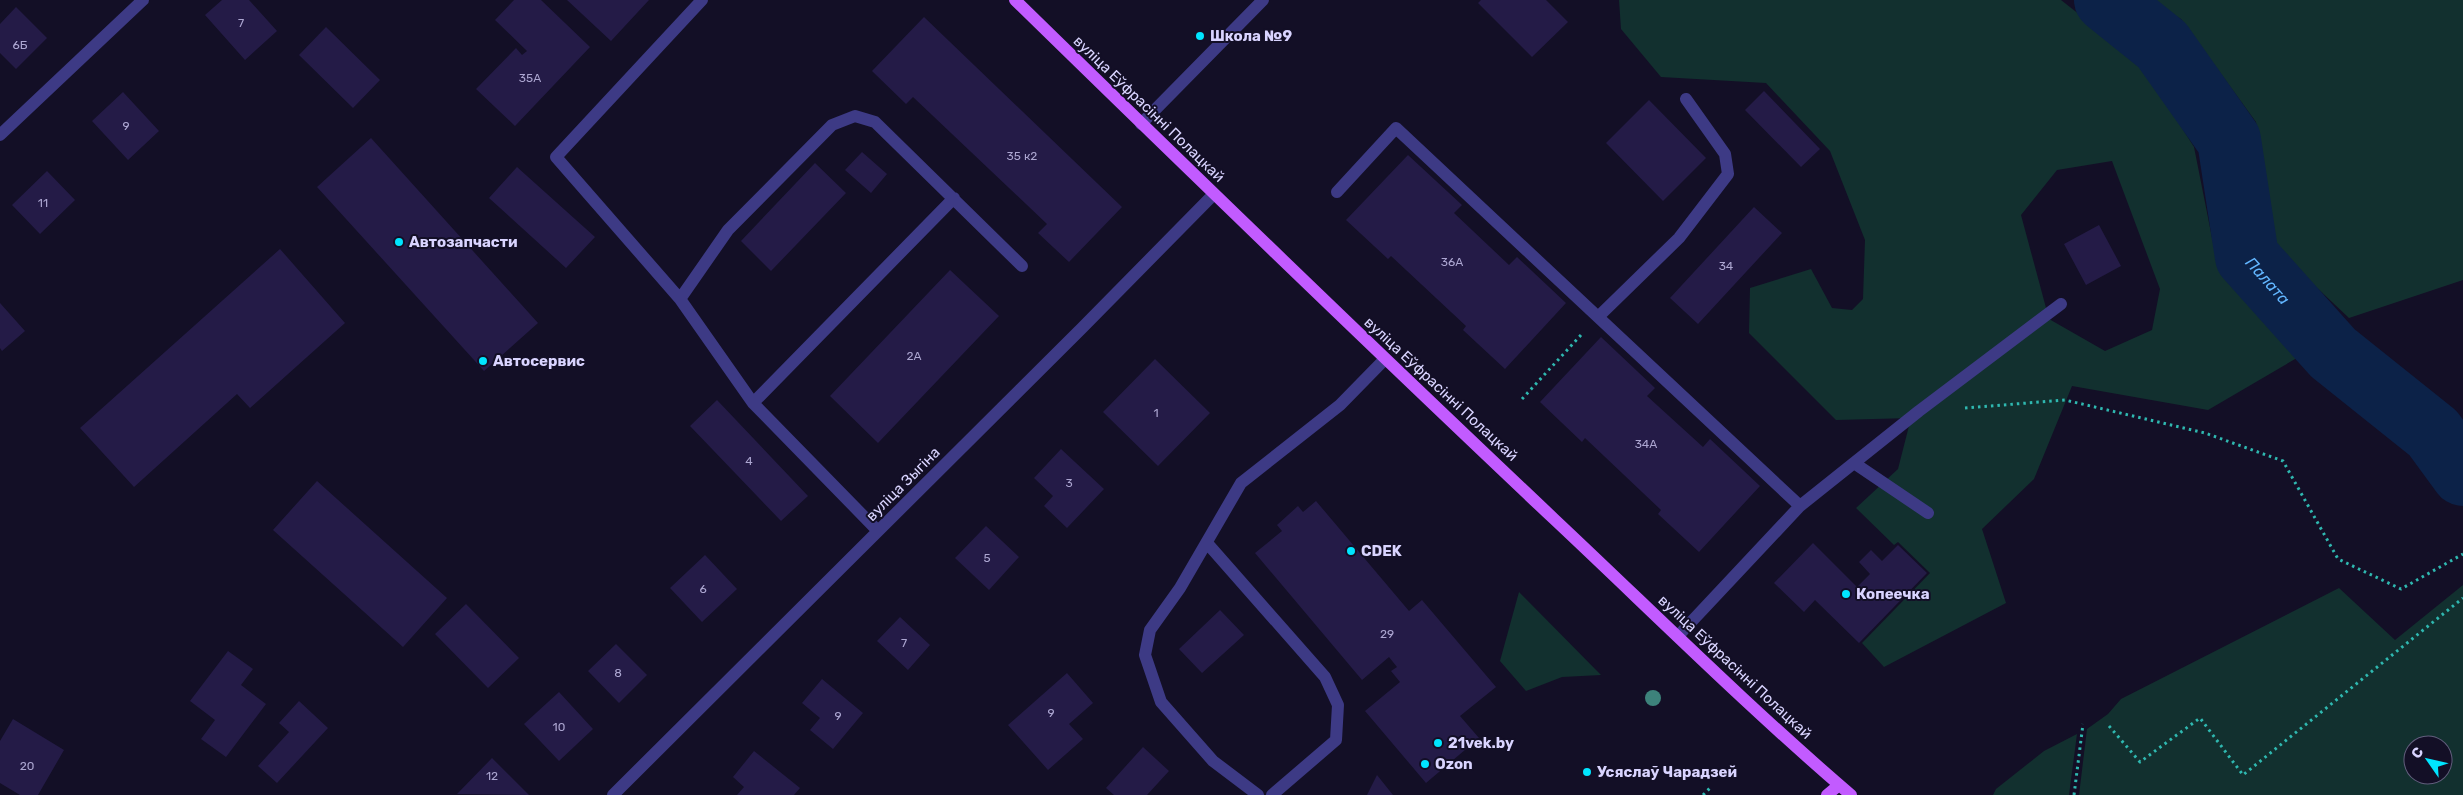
<svg xmlns="http://www.w3.org/2000/svg" width="2463" height="795" viewBox="0 0 2463 795" font-family="Rubik,sans-serif">
  <rect width="100%" height="100%" fill="#130f26"/>
  <path fill="#12302f" fill-rule="evenodd" d="M 1619,0 L 2061,0 L 2141,63 L 2194,147 L 2217,263 L 2302,355 L 2208,410 L 2072,386 L 2034,479 L 1982,529 L 2006,603 L 1884,667 L 1862,643 L 1930,573 L 1898,542 L 1894,545 L 1856,508 L 1898,469 L 1911,418 L 1836,420 L 1749,333 L 1750,288 L 1811,269 L 1832,308 L 1852,310 L 1863,299 L 1865,240 L 1830,151 L 1766,83 L 1661,77 L 1621,29 ZM 2112,161 L 2160,289 L 2152,330 L 2105,351 L 2049,319 L 2021,215 L 2057,170 Z
    M 2147,0 L 2463,0 L 2463,280 L 2349,318 L 2277,250 L 2256,122 L 2181,19 Z
    M 2463,585 L 2463,795 L 2079,795 L 2087,729 L 2108,714 L 2121,699 L 2339,588 L 2395,640 ZM 2413,745 L 2443,745 L 2443,775 L 2413,775 Z
    M 1519,592 L 1601,675 L 1562,677 L 1526,691 L 1500,661 Z
    M 2077,734 L 2069,795 L 1993,795 L 1996,789 L 2044,751 Z"/>
  <g fill="none" stroke-linecap="round" stroke-linejoin="round">
    <path stroke="#0c2248" stroke-width="64" id="s1" d="M 2106,0 L 2162,45 L 2229,140 L 2247,257 L 2333,353 L 2433,433 L 2463,474"/>
  </g>
  <path fill="#241b47" d="M 222,0 L 249,0 L 277,31 L 245,60 L 205,15 Z
    M 514,0 L 541,0 L 590,47 L 515,126 L 476,89 L 516,48 L 522,55 L 527,51 L 495,20 Z
    M 567,0 L 649,0 L 611,41 Z
    M 1481,0 L 1546,0 L 1568,22 L 1532,57 L 1478,3 Z
    M 16,7 L 47,38 L 16,69 L 0,53 L 0,24 Z
    M 924,17 L 1122,207 L 1069,262 L 1038,233 L 1047,224 L 913,97 L 906,104 L 872,71 Z
    M 326,27 L 380,80 L 353,108 L 299,55 Z
    M 1764,91 L 1820,149 L 1801,167 L 1745,110 Z
    M 123,92 L 159,131 L 128,160 L 92,121 Z
    M 1649,100 L 1706,158 L 1663,201 L 1606,143 Z
    M 371,138 L 538,323 L 484,371 L 317,187 Z
    M 862,152 L 887,174 L 871,193 L 845,170 Z
    M 1408,155 L 1462,205 L 1454,213 L 1509,265 L 1517,257 L 1566,303 L 1505,369 L 1463,330 L 1466,326 L 1391,256 L 1388,259 L 1346,220 Z
    M 815,163 L 846,193 L 771,271 L 741,241 Z
    M 517,167 L 595,237 L 566,268 L 489,198 Z
    M 47,171 L 75,200 L 40,234 L 12,205 Z
    M 1754,207 L 1782,233 L 1698,324 L 1670,298 Z
    M 2099,225 L 2121,266 L 2086,285 L 2064,244 Z
    M 280,249 L 345,323 L 250,408 L 237,394 L 134,487 L 80,428 Z
    M 950,270 L 999,316 L 878,443 L 830,396 Z
    M 0,303 L 25,331 L 2,351 L 0,348 Z
    M 1601,337 L 1655,388 L 1647,396 L 1703,447 L 1710,439 L 1760,486 L 1699,552 L 1658,514 L 1661,510 L 1585,438 L 1582,442 L 1540,402 Z
    M 1155,359 L 1210,413 L 1158,466 L 1103,412 Z
    M 717,400 L 808,496 L 781,521 L 690,426 Z
    M 1061,449 L 1104,489 L 1067,528 L 1044,506 L 1053,496 L 1034,478 Z
    M 317,481 L 447,598 L 403,647 L 273,530 Z
    M 1316,501 L 1409,611 L 1422,600 L 1496,687 L 1460,716 L 1479,738 L 1426,783 L 1365,711 L 1400,682 L 1391,671 L 1397,667 L 1389,657 L 1362,680 L 1255,553 L 1282,531 L 1277,525 L 1298,506 L 1303,512 Z
    M 986,526 L 1019,557 L 989,590 L 955,558 Z
    M 1813,543 L 1857,587 L 1870,574 L 1859,562 L 1871,550 L 1882,561 L 1898,545 L 1927,573 L 1859,643 L 1815,600 L 1804,612 L 1774,583 Z
    M 705,555 L 737,589 L 702,622 L 670,588 Z
    M 466,604 L 519,658 L 488,688 L 435,634 Z
    M 1220,610 L 1244,635 L 1202,673 L 1179,649 Z
    M 900,617 L 930,645 L 908,670 L 877,641 Z
    M 616,644 L 647,675 L 619,703 L 588,671 Z
    M 228,651 L 253,669 L 241,685 L 266,704 L 226,757 L 201,739 L 215,720 L 190,701 Z
    M 1067,673 L 1093,703 L 1069,724 L 1083,739 L 1048,770 L 1008,725 Z
    M 822,679 L 863,713 L 833,749 L 810,730 L 820,718 L 802,703 Z
    M 559,692 L 593,729 L 559,761 L 524,724 Z
    M 299,701 L 328,728 L 277,783 L 258,766 L 289,732 L 279,723 Z
    M 13,719 L 64,750 L 38,795 L 20,795 L 0,783 L 0,741 Z
    M 1143,747 L 1169,771 L 1147,795 L 1114,795 L 1106,788 Z
    M 754,751 L 800,788 L 794,795 L 737,795 L 744,787 L 733,777 Z
    M 492,758 L 529,795 L 457,794 Z
    M 1377,775 L 1393,795 L 1367,795 Z"/>
  <g fill="none" stroke-linecap="round" stroke-linejoin="round">
    <path stroke="#2fb8b0" stroke-width="3" stroke-dasharray="2.5 4" stroke-linecap="butt" d="M 1522,399 L 1581,335
      M 1965,408 L 2065,400 L 2205,433 L 2283,461 L 2338,559 L 2401,589 L 2463,554
      M 2109,726 L 2140,762 L 2200,718 L 2243,775 L 2463,598
      M 1703,795 L 1711,787
      M 2074,795 L 2083,724"/>
    <path stroke="#3d3a85" stroke-width="12" d="M 702,0 L 556,157 L 680,299 L 753,403 L 878,531
      M 1141,124 L 1263,0
      M 0,135 L 143,0
      M 1337,192 L 1396,128 L 1800,506 L 1678,636
      M 680,299 L 728,230 L 832,125 L 855,116 L 875,122 L 1022,266
      M 1598,317 L 1679,238 L 1728,174 L 1725,154 L 1686,99
      M 753,403 L 954,198
      M 1854,463 L 1928,513
      M 1800,506 L 1919,411 L 2061,304
      M 1207,543 L 1325,677 L 1338,705 L 1336,740 L 1272,795
      M 613,795 L 1083,327 L 1213,195
      M 1258,795 L 1213,761 L 1161,702 L 1145,655 L 1150,630 L 1180,588 L 1241,483 L 1340,405 L 1385,359"/>
    <path stroke="#c25bff" stroke-width="12" d="M 1015,0 C 1193,174 1372,347 1554,519 C 1652,611 1748,707 1851,795
      M 1827,795 L 1839,785"/>
  </g>
  <circle fill="#3d827b" cx="1653" cy="698" r="8"/>
  <g fill="#00e5ff" stroke="#130f26" stroke-width="2">
    <circle cx="1200" cy="36" r="5"/>
    <circle cx="399" cy="242" r="5"/>
    <circle cx="483" cy="361" r="5"/>
    <circle cx="1351" cy="551" r="5"/>
    <circle cx="1846" cy="594" r="5"/>
    <circle cx="1438" cy="743" r="5"/>
    <circle cx="1425" cy="764" r="5"/>
    <circle cx="1587" cy="772" r="5"/>
  </g>
  <g text-anchor="middle" stroke-width="4" stroke-linejoin="round" paint-order="stroke">
    <g font-size="12" fill="#aca6d1">
      <text x="241" y="27">7</text>
      <text x="20" y="49">6Б</text>
      <text x="530" y="82">35А</text>
      <text x="126" y="130">9</text>
      <text x="1022" y="160">35 к2</text>
      <text x="43" y="207">11</text>
      <text x="1452" y="266">36А</text>
      <text x="1726" y="270">34</text>
      <text x="914" y="360">2А</text>
      <text x="1156" y="417">1</text>
      <text x="1646" y="448">34А</text>
      <text x="749" y="465">4</text>
      <text x="1069" y="487">3</text>
      <text x="987" y="562">5</text>
      <text x="703" y="593">6</text>
      <text x="1387" y="638">29</text>
      <text x="904" y="647">7</text>
      <text x="618" y="677">8</text>
      <text x="1051" y="717">9</text>
      <text x="838" y="720">9</text>
      <text x="559" y="731">10</text>
      <text x="27" y="770">20</text>
      <text x="492" y="780">12</text>
    </g>
    <g font-size="15" font-weight="bold" fill="#d9d4ff" stroke="#130f26" text-anchor="start">
      <text x="1210" y="41">Школа №9</text>
      <text x="409" y="247">Автозапчасти</text>
      <text x="493" y="366">Автосервис</text>
      <text x="1361" y="556">CDEK</text>
      <text x="1856" y="599">Копеечка</text>
      <text x="1448" y="748">21vek.by</text>
      <text x="1435" y="769">Ozon</text>
      <text x="1597" y="777">Усяслаў Чарадзей</text>
    </g>
    <g font-size="15" fill="#d9d4ff" stroke="#130f26">
      <text transform="translate(1149 109) rotate(44)" y="5">вуліца Еўфрасінні Полацкай</text>
      <text transform="translate(1441 389) rotate(43)" y="5">вуліца Еўфрасінні Полацкай</text>
      <text transform="translate(903 484) rotate(-45)" y="5">вуліца Зыгіна</text>
      <text transform="translate(1735 667) rotate(43)" y="5">вуліца Еўфрасінні Полацкай</text>
    </g>
    <g font-size="16" font-style="italic" fill="#62b6ff" stroke="#130f26">
      <text dy="6" stroke="none"><textPath href="#s1" startOffset="338">Палата</textPath></text>
    </g>
  </g>
  <g transform="translate(2428 760) rotate(304)"><circle r="24" fill="#130f26" stroke="#625e7d"/>
  <path d="M0-4L9 19L0 12L-9 19Z" fill="#00e5ff"/>
  <text y="-8" font-size="14" font-weight="bold" text-anchor="middle" fill="#d9d4ff">С</text>
  </g>
</svg>
